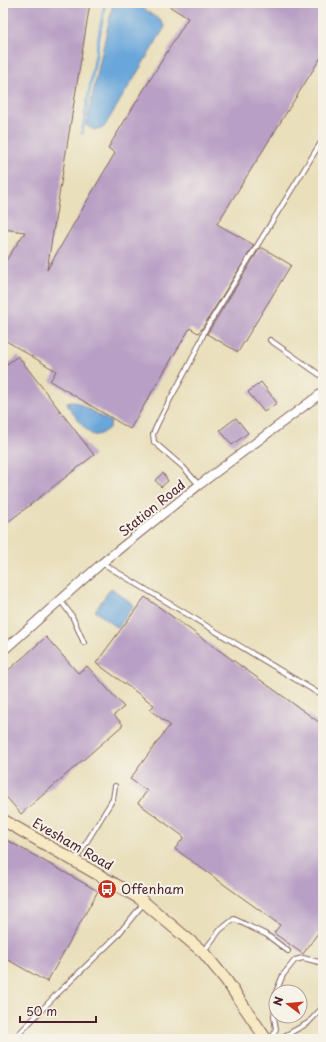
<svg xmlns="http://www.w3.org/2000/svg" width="326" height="1042" viewBox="0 0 326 1042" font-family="'Playpen Sans',sans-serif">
  <rect width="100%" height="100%" fill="#f7f3e8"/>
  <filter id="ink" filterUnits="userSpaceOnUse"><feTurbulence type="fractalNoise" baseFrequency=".025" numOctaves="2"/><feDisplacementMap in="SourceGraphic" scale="8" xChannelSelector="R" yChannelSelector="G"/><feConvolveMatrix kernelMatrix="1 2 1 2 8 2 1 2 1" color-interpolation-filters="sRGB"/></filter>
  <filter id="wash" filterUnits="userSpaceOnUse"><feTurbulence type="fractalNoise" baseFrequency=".012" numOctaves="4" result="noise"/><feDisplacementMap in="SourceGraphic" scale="16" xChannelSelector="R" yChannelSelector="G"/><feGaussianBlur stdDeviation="0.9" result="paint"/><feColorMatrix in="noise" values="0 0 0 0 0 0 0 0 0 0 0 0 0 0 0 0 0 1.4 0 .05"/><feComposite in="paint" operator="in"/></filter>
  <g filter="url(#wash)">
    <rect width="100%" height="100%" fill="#e9dfbb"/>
    <path fill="#69a6da" stroke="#5a6282" d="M 113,3 L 135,3 L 160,20 L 165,27 L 104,127 L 94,130 L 86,125 Z
      M 72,401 L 78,403 L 111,422 L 109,428 C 105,431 99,436 94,435 C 87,434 73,413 68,406 L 67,402 Z
      M 111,588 L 134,605 L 118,628 L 95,611 Z"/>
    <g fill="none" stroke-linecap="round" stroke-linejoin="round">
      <path stroke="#69a6da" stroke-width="3" d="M 82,133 L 105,3"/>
    </g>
    <g id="blocks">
      <path fill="#b89fc5" d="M 3,3 L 90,3 L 47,270 L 115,153 L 108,148 L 188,18 L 164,3 L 323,3 L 323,54 L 217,224 L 254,245 L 201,330 L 198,333 L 190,328 L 130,429 L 50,381 L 56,371 L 3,339 L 3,265 L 25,232 L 3,229 Z
        M 260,248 L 263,248 L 291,265 L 238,352 L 207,334 Z
        M 18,356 L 94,455 L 3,526 L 3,367 Z
        M 261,382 L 277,403 L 264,412 L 248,392 Z
        M 236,418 L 248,433 L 232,445 L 220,430 Z
        M 163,473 L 168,481 L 161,487 L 155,480 Z
        M 145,597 L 323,725 L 323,937 L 318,933 L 303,954 L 274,933 L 280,925 L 175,849 L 184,837 L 138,803 L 147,791 L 130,779 L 170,725 L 150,710 L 154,705 L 96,663 Z
        M 46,637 L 78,673 L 87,666 L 124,707 L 114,715 L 123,725 L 21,814 L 3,793 L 3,675 Z
        M 3,838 L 98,891 L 47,982 L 3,957 Z"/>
    </g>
  </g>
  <g filter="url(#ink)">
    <use href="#blocks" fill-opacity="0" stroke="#82625d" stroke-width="1"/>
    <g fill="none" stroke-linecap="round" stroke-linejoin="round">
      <g stroke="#82625d" stroke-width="6">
        <path id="service" d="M 270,340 L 323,377
          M 199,485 L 183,467 L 154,442 L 153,434 C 168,398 192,366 205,330 L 323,139
          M 102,563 L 323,696
          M 60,600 L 72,616 L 84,643
          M 75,861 L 113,799 L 115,786
          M 203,952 L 220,930 L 234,919 L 267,935 L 288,951
          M 276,992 L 283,975 L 295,960 L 303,958 L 323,963
          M 14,1039 L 54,997 L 116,937 L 144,903
          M 272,1039 L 276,1029 L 274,1017 L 276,993
          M 279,1039 L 308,1023 L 323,1007"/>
      </g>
      <g stroke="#82625d" stroke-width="10">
        <path id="minor" d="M 3,651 L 102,563 L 199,485 L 323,392"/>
      </g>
      <g stroke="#82625d" stroke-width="13">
        <path id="secondary" d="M 3,820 L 139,898 L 203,952 L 226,980 L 266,1039"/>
      </g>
      <use href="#service" stroke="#fff" stroke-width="4"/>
      <use href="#minor" stroke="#fff" stroke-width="8"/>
      <use href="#secondary" stroke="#f7e9c3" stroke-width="11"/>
    </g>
  </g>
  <defs>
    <g id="bus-disc" transform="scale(1)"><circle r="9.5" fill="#c8321e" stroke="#f7f3e8"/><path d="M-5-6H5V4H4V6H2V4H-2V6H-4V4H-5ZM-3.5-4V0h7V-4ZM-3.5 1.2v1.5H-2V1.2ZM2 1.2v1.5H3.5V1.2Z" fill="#fff"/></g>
  </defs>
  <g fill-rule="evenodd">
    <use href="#bus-disc" x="107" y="889"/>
  </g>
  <g text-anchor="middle" stroke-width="4" stroke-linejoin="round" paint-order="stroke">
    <g font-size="13" fill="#4a1f2b" stroke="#f7f3e8">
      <text transform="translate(152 508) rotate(-39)" y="5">Station Road</text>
      <text transform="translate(73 844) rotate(30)" y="5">Evesham Road</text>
    </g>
    <g font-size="13" fill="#4a1f2b" stroke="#f7f3e8" text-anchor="start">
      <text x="121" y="894">Offenham</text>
    </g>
  </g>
  <rect width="326" height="1042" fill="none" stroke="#f7f3e8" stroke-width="16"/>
  <g transform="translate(288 1004) rotate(286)"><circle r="19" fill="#f7f3e8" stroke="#b29e9c"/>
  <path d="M0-3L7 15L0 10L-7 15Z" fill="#c8321e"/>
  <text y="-6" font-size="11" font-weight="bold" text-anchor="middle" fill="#4a1f2b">N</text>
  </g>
  <path d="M20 1016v6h76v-6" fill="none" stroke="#4a1f2b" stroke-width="2"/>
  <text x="26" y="1016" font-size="12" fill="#4a1f2b" stroke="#f7f3e8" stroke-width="3" paint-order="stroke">50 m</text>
</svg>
